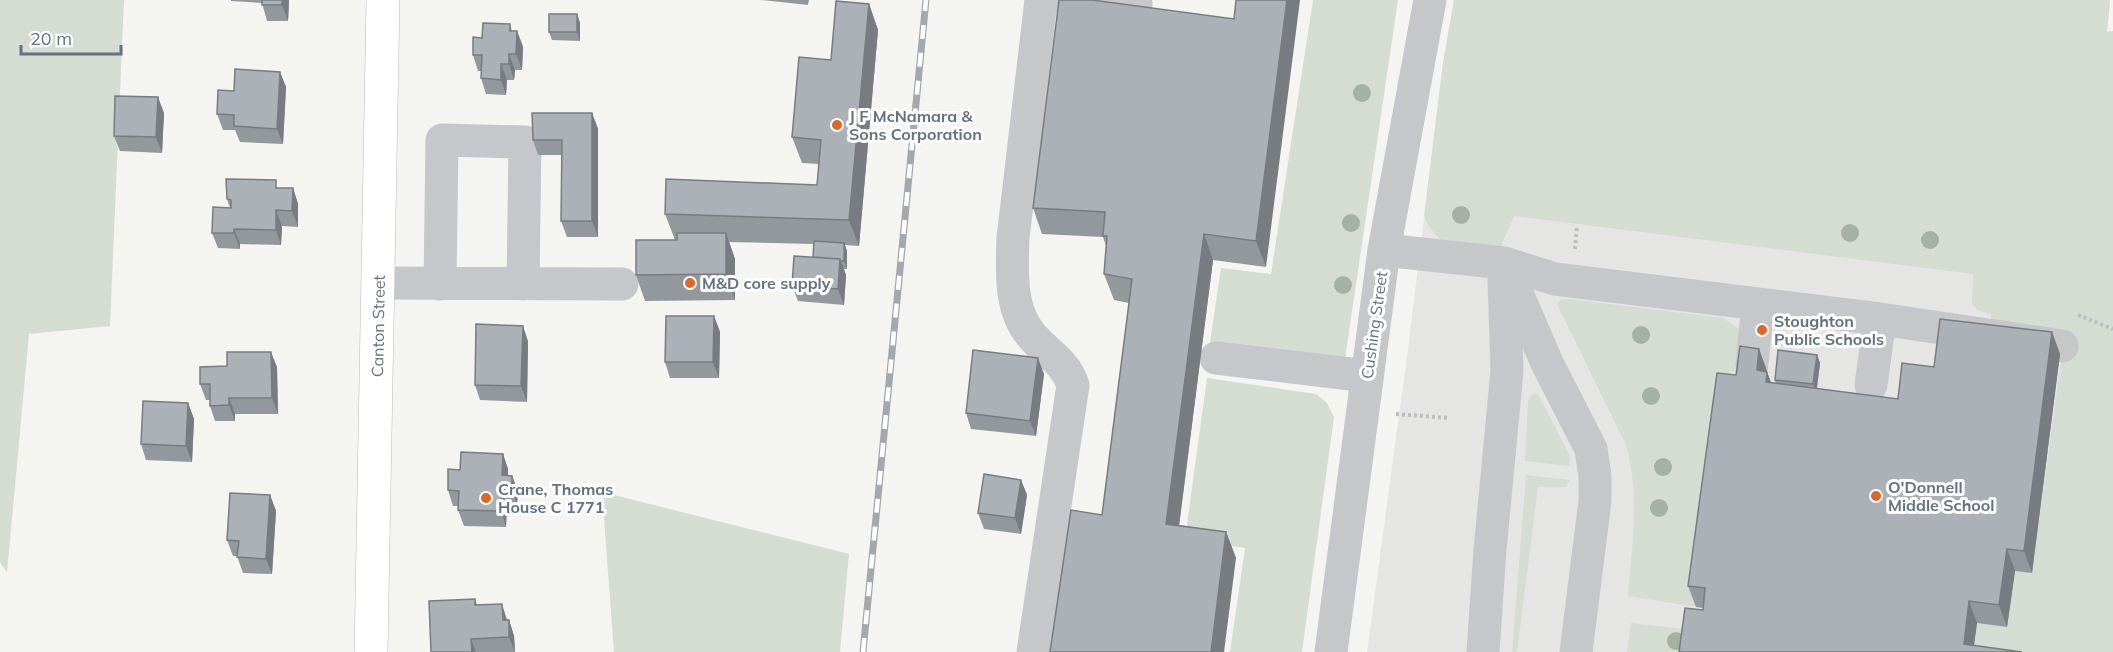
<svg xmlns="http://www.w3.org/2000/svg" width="2113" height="652" viewBox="0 0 2113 652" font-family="Mulish,sans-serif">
  <rect width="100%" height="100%" fill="#f4f5f1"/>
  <path fill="#e5e6e4" d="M 1454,0 L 2110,0 L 2107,32 L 2113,31 L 2113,652 L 1367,652 L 1408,349 L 1443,63 Z"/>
  <path fill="#d5dcd2" d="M 0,0 L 124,0 L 110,326 L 29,334 L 7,573 L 0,562 Z
    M 1313,0 L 1398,0 L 1345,359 L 1210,342 L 1221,268 L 1271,274 Z
    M 1454,0 L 2110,0 L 2107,32 L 2113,31 L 2113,652 L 1973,652 L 1977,623 L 2006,627 L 2015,571 L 2032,572 L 2062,354 L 1990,324 L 1991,314 L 1979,311 L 1972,304 L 1973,274 L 1514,216 L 1501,246 L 1442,241 C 1434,234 1428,226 1424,216 L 1443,63 Z
    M 1569,299 L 1723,318 L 1739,329 L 1748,373 L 1729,371 L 1696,607 L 1628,596 C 1632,545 1640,495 1626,445 L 1557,304 L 1560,300 Z
    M 1207,378 L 1316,394 L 1327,403 L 1334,417 L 1302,652 L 1230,652 L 1245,548 L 1185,539 Z
    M 1534,393 L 1538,394 L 1570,456 L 1569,466 L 1525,461 L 1528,401 L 1530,396 Z
    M 1526,475 L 1570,480 L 1566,487 L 1538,487 L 1517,652 L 1512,652 Z
    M 602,492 L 849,554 L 840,652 L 614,652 Z
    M 1631,623 L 1693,630 L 1690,652 L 1627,652 Z"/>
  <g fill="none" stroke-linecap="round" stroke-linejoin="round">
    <g stroke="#b5b8bd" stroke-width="34">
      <path id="major" d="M 371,652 L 383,0"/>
    </g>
    <path stroke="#bcbec0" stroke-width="4" stroke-dasharray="3 3" stroke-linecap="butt" d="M 1575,249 L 1577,226
      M 2078,315 L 2113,329
      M 1396,414 L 1449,418"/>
    <path stroke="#c5c7cb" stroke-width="33" d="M 1067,0 L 1136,4
      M 1384,250 L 1504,263 L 1555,279 L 1880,319 L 2062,346
      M 1504,263 L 1547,363 L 1591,449 L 1595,476 L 1595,501 L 1576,652
      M 379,283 L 622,284
      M 440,284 L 442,140 L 525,142 L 523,284
      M 1216,358 L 1367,376
      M 1752,364 L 1758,304
      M 1871,385 L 1880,319
      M 1033,652 L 1073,385 C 1064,360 1048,355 1032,336 C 1009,310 1012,270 1013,238 L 1041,0
      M 1331,652 L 1384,250 L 1430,0
      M 1483,652 L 1490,550 L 1507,371 L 1504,279"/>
    <use href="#major" stroke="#fff" stroke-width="33"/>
    <g stroke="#a3a7ae" stroke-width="7">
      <path id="rail" d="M 863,652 L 926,0"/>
    </g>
    <use href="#rail" stroke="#fff" stroke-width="4.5" stroke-dasharray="14" stroke-linecap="butt"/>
  </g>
  <g fill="#a5b1a3">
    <circle cx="1362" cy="93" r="9"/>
    <circle cx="1461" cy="215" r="9"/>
    <circle cx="1351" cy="223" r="9"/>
    <circle cx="1850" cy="233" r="9"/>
    <circle cx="1930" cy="240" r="9"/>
    <circle cx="1343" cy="285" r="9"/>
    <circle cx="1641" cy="335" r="9"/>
    <circle cx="1651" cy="396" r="9"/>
    <circle cx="1663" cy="467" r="9"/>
    <circle cx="1659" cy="508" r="9"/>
    <circle cx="1676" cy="641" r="9"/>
  </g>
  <path fill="#93989d" d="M 231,0 L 289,0 L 288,21 L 267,21 L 262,3 L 231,1 Z
    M 761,0 L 809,0 L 808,5 Z
    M 869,4 L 878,30 L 859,246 L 845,245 L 847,251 L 847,269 L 844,269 L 846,275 L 844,305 L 798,301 L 792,286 L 813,257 L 814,244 L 729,242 L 735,259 L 735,300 L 645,301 L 636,275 L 675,240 L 665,214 L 817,185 L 819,164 L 802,163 L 792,137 L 831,60 Z
    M 577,14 L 580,23 L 580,41 L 552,40 L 549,32 Z
    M 1234,19 L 1266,267 L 1213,260 L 1179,525 L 1226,532 L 1236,558 L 1102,515 L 1129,303 L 1114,300 L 1104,274 L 1106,246 L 1103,237 L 1042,234 L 1033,208 Z
    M 510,24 L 512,31 L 517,31 L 523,47 L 522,70 L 515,70 L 514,80 L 507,80 L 506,95 L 486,94 L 481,78 L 481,71 L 478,71 L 473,55 L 482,38 Z
    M 280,72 L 286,87 L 283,144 L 240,142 L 235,130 L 223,130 L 217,114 L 234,91 Z
    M 164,113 L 162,153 L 120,151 L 114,136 Z
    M 592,113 L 598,129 L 598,237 L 567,237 L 561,221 L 562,155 L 538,155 L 533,140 Z
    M 279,188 L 293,188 L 298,204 L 298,227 L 282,226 L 281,245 L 240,244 L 240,249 L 218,248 L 212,233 L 230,208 L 227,199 Z
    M 714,316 L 720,332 L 719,378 L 670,378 L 665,362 Z
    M 2052,332 L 2060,354 L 2032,573 L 2015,571 L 2007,627 L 1977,623 L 1974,645 L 1703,610 L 1703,608 L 1696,607 L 1688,586 L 1736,375 L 1759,349 L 1771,383 L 1776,384 L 1775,380 L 1817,355 L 1820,363 L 1817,389 L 1898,399 L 1934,367 Z
    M 528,341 L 527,402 L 480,400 L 475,385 Z
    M 277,367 L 278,414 L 235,414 L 235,421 L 215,421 L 210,406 L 210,400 L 206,400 L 200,384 Z
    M 1044,374 L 1036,436 L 971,429 L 966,413 Z
    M 188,403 L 194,419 L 192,462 L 146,460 L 141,444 Z
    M 503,454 L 508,469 L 508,475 L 512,476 L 518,491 L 517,505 L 507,505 L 506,527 L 464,526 L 458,510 L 459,506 L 453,506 L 448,490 L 460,470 Z
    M 1021,480 L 1027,495 L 1021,534 L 984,529 L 978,513 Z
    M 270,495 L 276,511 L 272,574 L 243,573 L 237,556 L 233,556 L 227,540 Z
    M 475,599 L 477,605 L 509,620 L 514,636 L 515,652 L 431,652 Z"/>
  <path fill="#787c80" d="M 282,0 L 289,0 L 288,21 L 282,5 Z
    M 1287,0 L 1300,0 L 1266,267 L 1256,241 Z
    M 869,4 L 878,30 L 859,246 L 849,220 Z
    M 577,14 L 580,23 L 580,41 L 577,32 Z
    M 517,31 L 523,47 L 522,70 L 516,54 Z
    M 509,54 L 515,70 L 514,80 L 509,64 Z
    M 501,64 L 507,80 L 506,95 L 501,80 Z
    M 280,72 L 286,87 L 283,144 L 277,129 Z
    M 158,97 L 164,113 L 162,153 L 156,137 Z
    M 592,113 L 598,129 L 598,237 L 592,221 Z
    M 293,188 L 298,204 L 298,227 L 292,211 Z
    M 276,210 L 282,226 L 281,245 L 276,230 Z
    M 234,229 L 240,244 L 240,249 L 234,233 Z
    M 726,233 L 735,259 L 735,300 L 726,274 Z
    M 1204,234 L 1213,260 L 1176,550 L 1166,524 Z
    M 844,243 L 847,251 L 847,269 L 844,261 Z
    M 840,259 L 846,275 L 844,305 L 838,289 Z
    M 714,316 L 720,332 L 719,378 L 713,362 Z
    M 523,326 L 528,341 L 527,402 L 521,386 Z
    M 2052,332 L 2060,354 L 2032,573 L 2024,551 Z
    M 1759,349 L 1767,371 L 1764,392 L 1757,370 Z
    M 271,352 L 277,367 L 278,414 L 272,398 Z
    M 1817,355 L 1820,363 L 1816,393 L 1813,384 Z
    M 1038,358 L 1044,374 L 1036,436 L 1030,421 Z
    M 1767,372 L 1775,393 L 1766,382 Z
    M 229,398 L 235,414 L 235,421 L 229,405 Z
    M 188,403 L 194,419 L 192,462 L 186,446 Z
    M 503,454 L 508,469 L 508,491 L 502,475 Z
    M 512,476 L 518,491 L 517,505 L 512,490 Z
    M 1021,480 L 1027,495 L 1021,534 L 1015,518 Z
    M 501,490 L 507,505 L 506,527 L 501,511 Z
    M 270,495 L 276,511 L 272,574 L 266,559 Z
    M 1226,532 L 1236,558 L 1224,652 L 1211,652 Z
    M 2007,549 L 2015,571 L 2007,627 L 1999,605 Z
    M 1969,601 L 1977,623 L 1973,652 L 1964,644 Z
    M 502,604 L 507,620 L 503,620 Z
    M 509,620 L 514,636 L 515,652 L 509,637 Z
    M 471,639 L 476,652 L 472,652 Z"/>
  <path fill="#abb1b7" stroke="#787c80" stroke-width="1.5" d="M 262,0 L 282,0 L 282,5 L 262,5 Z
    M 1059,0 L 1092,0 L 1234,19 L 1236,0 L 1287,0 L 1256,241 L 1204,234 L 1166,524 L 1226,532 L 1211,652 L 1050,652 L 1071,510 L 1102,515 L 1132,279 L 1104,274 L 1107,236 L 1103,236 L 1105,212 L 1033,208 Z
    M 836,1 L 869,4 L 849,220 L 665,214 L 666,179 L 817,185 L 821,140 L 792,137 L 799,57 L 831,60 Z
    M 549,14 L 577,14 L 577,32 L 549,32 Z
    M 483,23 L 510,24 L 510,31 L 517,31 L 516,54 L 509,54 L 509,64 L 501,64 L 501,80 L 481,78 L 482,55 L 473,55 L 473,37 L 482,38 Z
    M 235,69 L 280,72 L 277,129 L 234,126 L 234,115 L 217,114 L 218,90 L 234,91 Z
    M 115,96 L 158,97 L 156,137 L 114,136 Z
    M 532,113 L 592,113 L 592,221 L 561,221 L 562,140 L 533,140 Z
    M 226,179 L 276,180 L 276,188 L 293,188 L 292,211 L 276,210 L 276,230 L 234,229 L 234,233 L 212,233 L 213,207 L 231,208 L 231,200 L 227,199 Z
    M 677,233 L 726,233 L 726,274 L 636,275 L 636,240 L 677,240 Z
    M 814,241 L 844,243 L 844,261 L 840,261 L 840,259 L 813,257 Z
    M 794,256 L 840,259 L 838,289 L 792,286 Z
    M 666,316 L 714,316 L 713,362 L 665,362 Z
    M 1940,319 L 2052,332 L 2024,551 L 2007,549 L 1999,605 L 1969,601 L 1964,644 L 2022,652 L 1679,652 L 1685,608 L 1703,610 L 1705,588 L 1688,586 L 1717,373 L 1736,375 L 1740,346 L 1759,349 L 1757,370 L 1767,372 L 1766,382 L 1898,399 L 1902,363 L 1934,367 Z
    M 476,324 L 523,326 L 521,386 L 475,385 Z
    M 973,350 L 1038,358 L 1030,421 L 966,413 Z
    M 1778,350 L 1817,355 L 1813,384 L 1775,380 Z
    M 227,352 L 271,352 L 272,398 L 229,398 L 229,405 L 210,406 L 210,384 L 200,384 L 200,367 L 227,366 Z
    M 143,401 L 188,403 L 186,446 L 141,444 Z
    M 461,452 L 503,454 L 502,475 L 512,476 L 512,490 L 501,490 L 501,511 L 458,510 L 459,491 L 448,490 L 448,469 L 460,470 Z
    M 984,474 L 1021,480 L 1015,518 L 978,513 Z
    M 230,493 L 270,495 L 266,559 L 237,557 L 239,541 L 227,540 Z
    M 475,599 L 475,605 L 502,604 L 503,620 L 509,620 L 509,637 L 471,639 L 472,652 L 431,652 L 429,601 Z"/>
  <g fill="#e16524" stroke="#fff" stroke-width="2">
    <circle cx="837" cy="125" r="6"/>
    <circle cx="690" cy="283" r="6"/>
    <circle cx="1762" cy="330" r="6"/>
    <circle cx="1876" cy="496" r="6"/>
    <circle cx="486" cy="498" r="6"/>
  </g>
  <g text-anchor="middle" stroke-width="6" stroke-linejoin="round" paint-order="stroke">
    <g font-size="16" font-weight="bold" fill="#647182" stroke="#fff" text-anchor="start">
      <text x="849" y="122">J F McNamara &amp;<tspan x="849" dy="18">Sons Corporation</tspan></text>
      <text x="702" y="289">M&amp;D core supply</text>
      <text x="1774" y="327">Stoughton<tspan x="1774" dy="18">Public Schools</tspan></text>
      <text x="1888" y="493">O'Donnell<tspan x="1888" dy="18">Middle School</tspan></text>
      <text x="498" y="495">Crane, Thomas<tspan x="498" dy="18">House C 1771</tspan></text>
    </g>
    <g font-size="16" fill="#647182" stroke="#fff">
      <text transform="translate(1374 325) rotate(-82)" y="6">Cushing Street</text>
      <text transform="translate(378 326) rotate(-89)" y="6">Canton Street</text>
    </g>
  </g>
  <path d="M21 45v9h100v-9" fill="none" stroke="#647182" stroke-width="3"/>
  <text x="30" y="45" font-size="18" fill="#647182" stroke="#ffffff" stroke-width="4.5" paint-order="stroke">20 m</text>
</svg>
